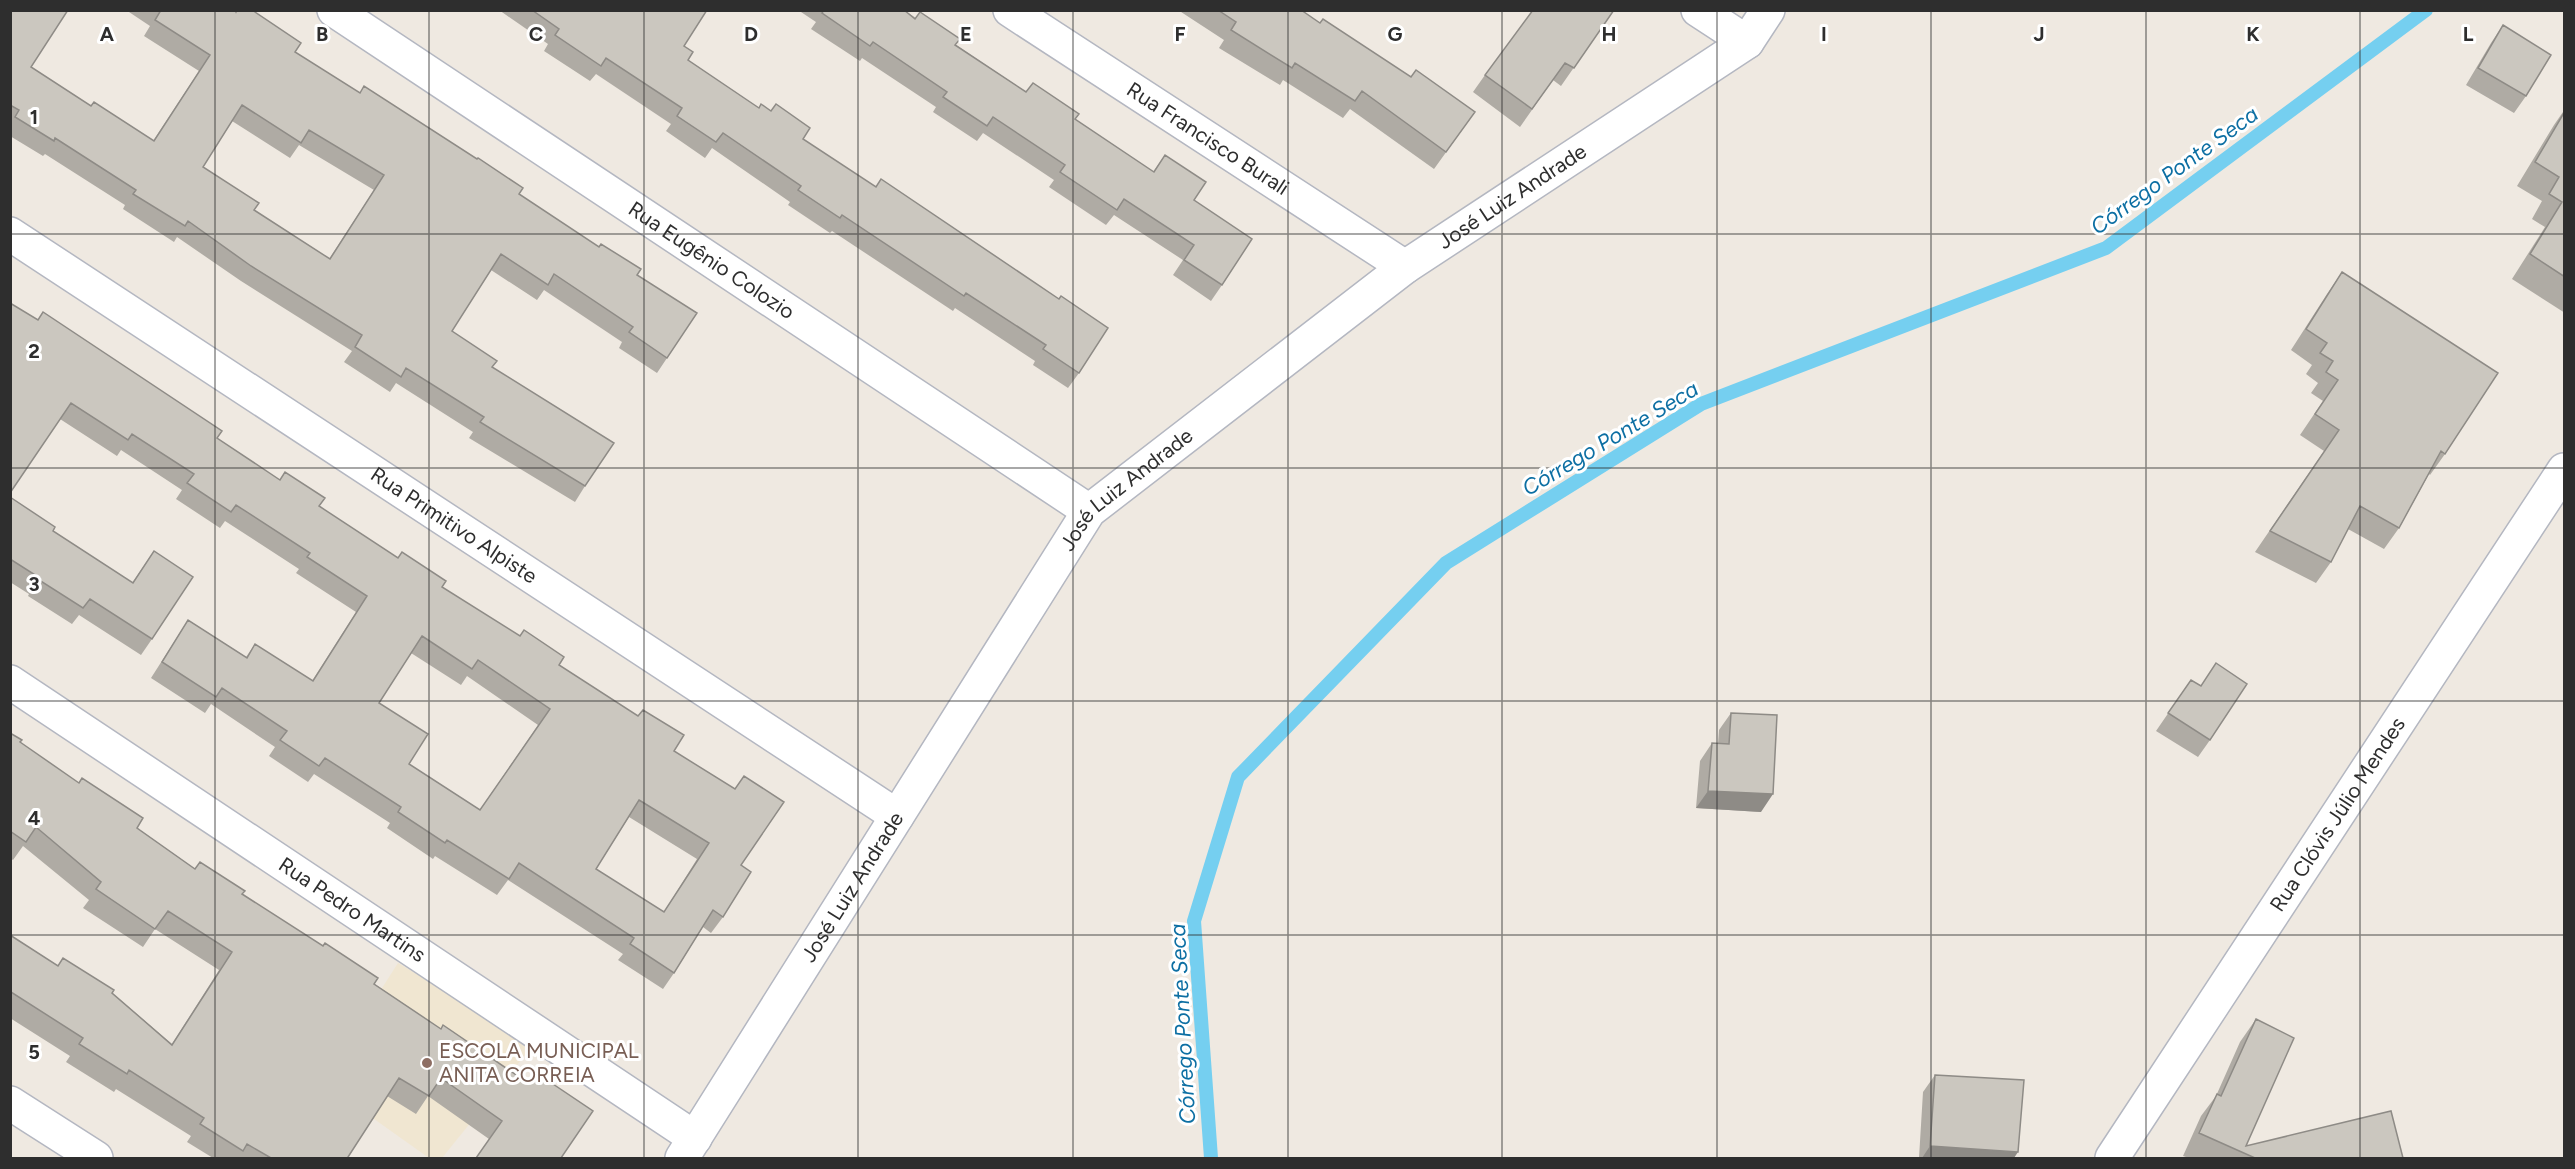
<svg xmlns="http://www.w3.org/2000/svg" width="2575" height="1169" viewBox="0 0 2575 1169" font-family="Figtree,sans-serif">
  <rect width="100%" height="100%" fill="#efe9e1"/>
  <path fill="#f0e6d1" d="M 398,963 L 534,1044 L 442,1158 L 429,1158 L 322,1082 Z"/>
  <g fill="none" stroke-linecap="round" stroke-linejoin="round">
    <path stroke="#75cff0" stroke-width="14" d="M 1211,1158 L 1194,921 L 1238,777 L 1446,563 L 1701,404 L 2106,248 L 2426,10"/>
    <g stroke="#b4b7c1" stroke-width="36">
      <g id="street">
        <path id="s1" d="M 334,10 L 1089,511"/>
        <path id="s2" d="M 1010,10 L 1405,267"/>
        <path d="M 1698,10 L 1747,42"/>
        <path id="s3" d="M 10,234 L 897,816"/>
        <path id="s4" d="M 10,682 L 695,1138"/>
        <path d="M 10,1103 L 96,1158"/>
        <path id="s5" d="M 682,1158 L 1089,511 L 1405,267 L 1747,42 L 1768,10"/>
        <path id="s6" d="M 2112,1158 L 2564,470"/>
      </g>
    </g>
    <use href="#street" stroke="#fff" stroke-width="33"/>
  </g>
  <path fill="#afaba4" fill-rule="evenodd" d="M 10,10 L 31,67 L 91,106 L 153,141 L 199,71 L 144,36 L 150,26 L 126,10 L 235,10 L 236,11 L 237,10 L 252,10 L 295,52 L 519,194 L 637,275 L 667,358 L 657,373 L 619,348 L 622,342 L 544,290 L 537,300 L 491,270 L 452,331 L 492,367 L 585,486 L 575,502 L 469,438 L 473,432 L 396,383 L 390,392 L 344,362 L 352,351 L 241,281 L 177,237 L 174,242 L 123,209 L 125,205 L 45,154 L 43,156 L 10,136 ZM 232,121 L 290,158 L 299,145 L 374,190 L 329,259 L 254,210 L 203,167 Z
    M 499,10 L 707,10 L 684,46 L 688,60 L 803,139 L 1079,373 L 1068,388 L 1033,365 L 1035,361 L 955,308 L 953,311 L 832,231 L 830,233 L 788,205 L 790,202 L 712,148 L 705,158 L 666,131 L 671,124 L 596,74 L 590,81 L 544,51 L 548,44 Z
    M 798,10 L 904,10 L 1026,92 L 1075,119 L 1153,172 L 1165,155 L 1194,200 L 1222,285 L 1211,301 L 1173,275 L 1183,260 L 1114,215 L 1106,225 L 1049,187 L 1054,180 L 983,133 L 977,141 L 933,112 L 936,107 L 862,58 L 860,61 L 811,29 L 816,22 Z
    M 1178,10 L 1301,10 L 1320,23 L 1411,77 L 1475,112 L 1434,169 L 1350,109 L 1343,118 L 1283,80 L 1280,85 L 1219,48 L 1224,40 Z
    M 1614,10 L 1561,86 L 1553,80 L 1520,127 L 1473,92 L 1485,75 Z
    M 2503,25 L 2526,96 L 2514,113 L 2466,85 L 2491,43 Z
    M 2565,109 L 2565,313 L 2512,279 L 2545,227 L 2532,219 L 2542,201 L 2517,186 L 2554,125 Z
    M 2342,272 L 2445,454 L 2430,475 L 2429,474 L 2399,528 L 2384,549 L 2348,529 L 2331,562 L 2316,583 L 2255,552 L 2324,451 L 2300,435 L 2323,401 L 2311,393 L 2318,383 L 2306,374 L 2312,365 L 2291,350 L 2327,294 Z
    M 10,303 L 442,587 L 559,665 L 674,751 L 741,865 L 723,917 L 711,933 L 703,927 L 674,973 L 663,989 L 618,960 L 623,954 L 508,880 L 497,895 L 435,856 L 433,859 L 387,828 L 390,823 L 314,774 L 308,782 L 269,756 L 275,747 L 211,704 L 205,713 L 151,678 L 188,620 L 246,657 L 255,644 L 312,681 L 356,612 L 296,573 L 299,569 L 225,521 L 220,528 L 176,499 L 182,490 L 121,450 L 117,456 L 60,419 ZM 411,653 L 461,685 L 467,676 L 538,725 L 480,810 L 409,764 L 379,703 ZM 629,817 L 697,859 L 664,912 L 596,869 Z
    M 10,497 L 53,531 L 132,583 L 154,551 L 152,639 L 141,655 L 79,615 L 72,624 L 28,596 L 29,594 L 10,582 Z
    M 2191,680 L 2200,686 L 2210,740 L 2198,757 L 2156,731 Z
    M 1731,713 L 1761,812 L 1696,808 L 1700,761 L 1712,743 L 1718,744 L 1719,730 Z
    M 10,733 L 20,742 L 137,828 L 195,869 L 242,894 L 441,1029 L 528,1083 L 489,1139 L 428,1096 L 416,1114 L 387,1096 L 348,1157 L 350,1158 L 213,1158 L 187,1142 L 191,1136 L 116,1089 L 114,1092 L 66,1062 L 70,1056 L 10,1018 L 10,935 L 57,965 L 112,993 L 172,1044 L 219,970 L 155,929 L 143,947 L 83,908 L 89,900 L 23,846 L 13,860 L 10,858 Z
    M 2256,1019 L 2246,1146 L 2403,1158 L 2189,1158 L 2183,1156 L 2201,1116 L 2216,1096 L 2240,1042 Z
    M 1935,1075 L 2014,1158 L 1919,1158 L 1923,1092 Z"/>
  <path fill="#8e8b86" d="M 1708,791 L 1773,794 L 1761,812 L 1696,808 Z
    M 1930,1146 L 2018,1152 L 2014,1158 L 1922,1158 Z"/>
  <path fill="#cbc7bf" stroke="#8e8b86" stroke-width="1.5" fill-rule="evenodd" d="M 10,10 L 68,10 L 31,67 L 91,106 L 94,102 L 154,141 L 210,55 L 155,20 L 161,10 L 235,10 L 236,12 L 237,10 L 252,10 L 301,43 L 295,52 L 360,93 L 364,86 L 477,159 L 478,158 L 523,188 L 519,194 L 599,247 L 601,244 L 641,269 L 637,275 L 697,313 L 667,358 L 629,332 L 633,327 L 554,274 L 548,285 L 501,254 L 452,331 L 497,361 L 492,367 L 614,443 L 585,486 L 480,422 L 484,417 L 406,368 L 401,377 L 355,347 L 362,335 L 251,266 L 188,221 L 185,226 L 133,194 L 136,190 L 55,138 L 54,141 L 15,117 L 19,110 L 10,105 ZM 242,105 L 301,143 L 309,130 L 384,175 L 330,259 L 254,210 L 259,203 L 203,167 Z
    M 532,10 L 707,10 L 684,46 L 693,52 L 688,60 L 759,108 L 761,104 L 771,111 L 776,104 L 810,128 L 803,139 L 876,187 L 881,179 L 1059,299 L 1061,296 L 1108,328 L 1079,373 L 1043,349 L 1046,345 L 966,293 L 964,296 L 842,215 L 840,218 L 798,190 L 801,186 L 723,133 L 716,142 L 677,116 L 682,108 L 606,58 L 601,66 L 555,35 L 559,29 Z
    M 824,10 L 904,10 L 915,19 L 920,12 L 960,39 L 955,45 L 1026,92 L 1033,83 L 1079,114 L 1075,119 L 1154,172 L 1165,155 L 1206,182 L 1194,200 L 1252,239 L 1222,285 L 1184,260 L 1194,245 L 1124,199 L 1117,210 L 1060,172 L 1065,165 L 993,117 L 987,126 L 943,97 L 947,92 L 873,42 L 870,46 L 822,13 Z
    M 1218,10 L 1301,10 L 1320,23 L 1323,19 L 1411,77 L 1416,70 L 1475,112 L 1446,152 L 1362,91 L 1355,101 L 1295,63 L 1292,68 L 1231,30 L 1236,22 Z
    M 1533,10 L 1614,10 L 1574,68 L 1565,63 L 1532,109 L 1485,75 Z
    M 2503,25 L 2551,55 L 2526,96 L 2478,68 Z
    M 2565,111 L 2565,277 L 2530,254 L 2562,202 L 2549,194 L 2559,177 L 2535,162 Z
    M 2342,272 L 2498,373 L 2445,454 L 2441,451 L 2399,528 L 2360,506 L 2331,562 L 2270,531 L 2339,430 L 2315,414 L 2338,380 L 2326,372 L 2333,361 L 2320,353 L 2327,343 L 2306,329 Z
    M 10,303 L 38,320 L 43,312 L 222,431 L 217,438 L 280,480 L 285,472 L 325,498 L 319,506 L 398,558 L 402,552 L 446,581 L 442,587 L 520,636 L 524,630 L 564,657 L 559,665 L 638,716 L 643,710 L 684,735 L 674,751 L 735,789 L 744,776 L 784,802 L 741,865 L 751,872 L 723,917 L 713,910 L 674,973 L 630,944 L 634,938 L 519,863 L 509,879 L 447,840 L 445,843 L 398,812 L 401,807 L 325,758 L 319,766 L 280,740 L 287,731 L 222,688 L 216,697 L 162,662 L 188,620 L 247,658 L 255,644 L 313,681 L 367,596 L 307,557 L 310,553 L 236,505 L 231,512 L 187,483 L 194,474 L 132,434 L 128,440 L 71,403 L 10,493 ZM 422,636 L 472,669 L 478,660 L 550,709 L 480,810 L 409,764 L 428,734 L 379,703 ZM 639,800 L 709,843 L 664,912 L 596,869 Z
    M 10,497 L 55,527 L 53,531 L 133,583 L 154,551 L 193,577 L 152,639 L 90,599 L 83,608 L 39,580 L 40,578 L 10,559 Z
    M 2216,663 L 2247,684 L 2210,740 L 2168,713 L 2191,680 L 2201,686 Z
    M 1731,713 L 1777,715 L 1773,794 L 1708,791 L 1712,743 L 1729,744 Z
    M 10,733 L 22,740 L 20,742 L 79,783 L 82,778 L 143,818 L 137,828 L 195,869 L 200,862 L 245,891 L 242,894 L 323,946 L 325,943 L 378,978 L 374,984 L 441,1029 L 443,1025 L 528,1083 L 535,1072 L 593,1111 L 561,1158 L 476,1158 L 502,1121 L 441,1078 L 429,1096 L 399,1078 L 348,1157 L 350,1158 L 271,1158 L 247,1144 L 243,1151 L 200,1124 L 204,1118 L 129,1070 L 127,1074 L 79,1044 L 83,1038 L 11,992 L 10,993 L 10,935 L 58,966 L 63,958 L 114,990 L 112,993 L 172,1045 L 232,952 L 168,911 L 155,929 L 96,889 L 101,882 L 36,827 L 26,842 L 10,831 Z
    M 2256,1019 L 2294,1038 L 2246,1146 L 2391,1111 L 2403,1158 L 2255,1158 L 2199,1133 L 2217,1094 L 2221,1096 Z
    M 1935,1075 L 2024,1080 L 2018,1152 L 1930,1146 Z"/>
  <path fill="none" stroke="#2e2e2e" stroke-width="1.5" stroke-opacity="0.55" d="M 215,10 L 215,1158M 429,10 L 429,1158M 644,10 L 644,1158M 858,10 L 858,1158M 1073,10 L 1073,1158M 1288,10 L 1288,1158M 1502,10 L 1502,1158M 1717,10 L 1717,1158M 1931,10 L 1931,1158M 2146,10 L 2146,1158M 2360,10 L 2360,1158M 10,234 L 2564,234M 10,468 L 2564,468M 10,701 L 2564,701M 10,935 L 2564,935"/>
  <circle fill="#8d6e63" stroke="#fff" stroke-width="2" cx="427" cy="1063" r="6"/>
  <g text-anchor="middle" stroke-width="6" stroke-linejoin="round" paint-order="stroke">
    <g font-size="21" fill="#2e2e2e" stroke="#fff">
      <text dy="7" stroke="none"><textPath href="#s2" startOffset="236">Rua Francisco Burali</textPath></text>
      <text dy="7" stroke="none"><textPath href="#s5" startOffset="1292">José Luiz Andrade</textPath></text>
      <text dy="7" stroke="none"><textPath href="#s1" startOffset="453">Rua Eugênio Colozio</textPath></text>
      <text dy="7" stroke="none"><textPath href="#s5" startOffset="806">José Luiz Andrade</textPath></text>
      <text dy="7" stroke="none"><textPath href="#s3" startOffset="531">Rua Primitivo Alpiste</textPath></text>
      <text dy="7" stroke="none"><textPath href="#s6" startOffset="411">Rua Clóvis Júlio Mendes</textPath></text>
      <text dy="7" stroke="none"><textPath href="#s5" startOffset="320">José Luiz Andrade</textPath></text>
      <text dy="7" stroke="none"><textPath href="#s4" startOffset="411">Rua Pedro Martins</textPath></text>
    </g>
    <g font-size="21" fill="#785e54" stroke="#fff" text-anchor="start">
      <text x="439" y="1058">ESCOLA MUNICIPAL<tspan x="439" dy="24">ANITA CORREIA</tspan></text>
    </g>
    <g font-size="22" font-style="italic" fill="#0d6fa3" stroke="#fff">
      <text transform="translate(2174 170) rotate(-36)" y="8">Córrego Ponte Seca</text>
      <text transform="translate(1610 438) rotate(-31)" y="8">Córrego Ponte Seca</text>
      <text transform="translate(1182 1024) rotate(-93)" y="8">Córrego Ponte Seca</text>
    </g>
  </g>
  <g font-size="20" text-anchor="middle" font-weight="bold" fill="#2e2e2e" stroke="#fff" stroke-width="6" stroke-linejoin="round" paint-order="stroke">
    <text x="107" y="41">A</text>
    <text x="322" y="41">B</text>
    <text x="536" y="41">C</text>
    <text x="751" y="41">D</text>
    <text x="966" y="41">E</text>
    <text x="1180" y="41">F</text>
    <text x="1395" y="41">G</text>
    <text x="1609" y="41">H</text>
    <text x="1824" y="41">I</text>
    <text x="2039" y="41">J</text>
    <text x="2253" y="41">K</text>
    <text x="2468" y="41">L</text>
    <text x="34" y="124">1</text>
    <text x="34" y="358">2</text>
    <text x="34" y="591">3</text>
    <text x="34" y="825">4</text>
    <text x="34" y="1059">5</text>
  </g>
  <rect width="2575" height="1169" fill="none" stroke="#2e2e2e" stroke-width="24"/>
</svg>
